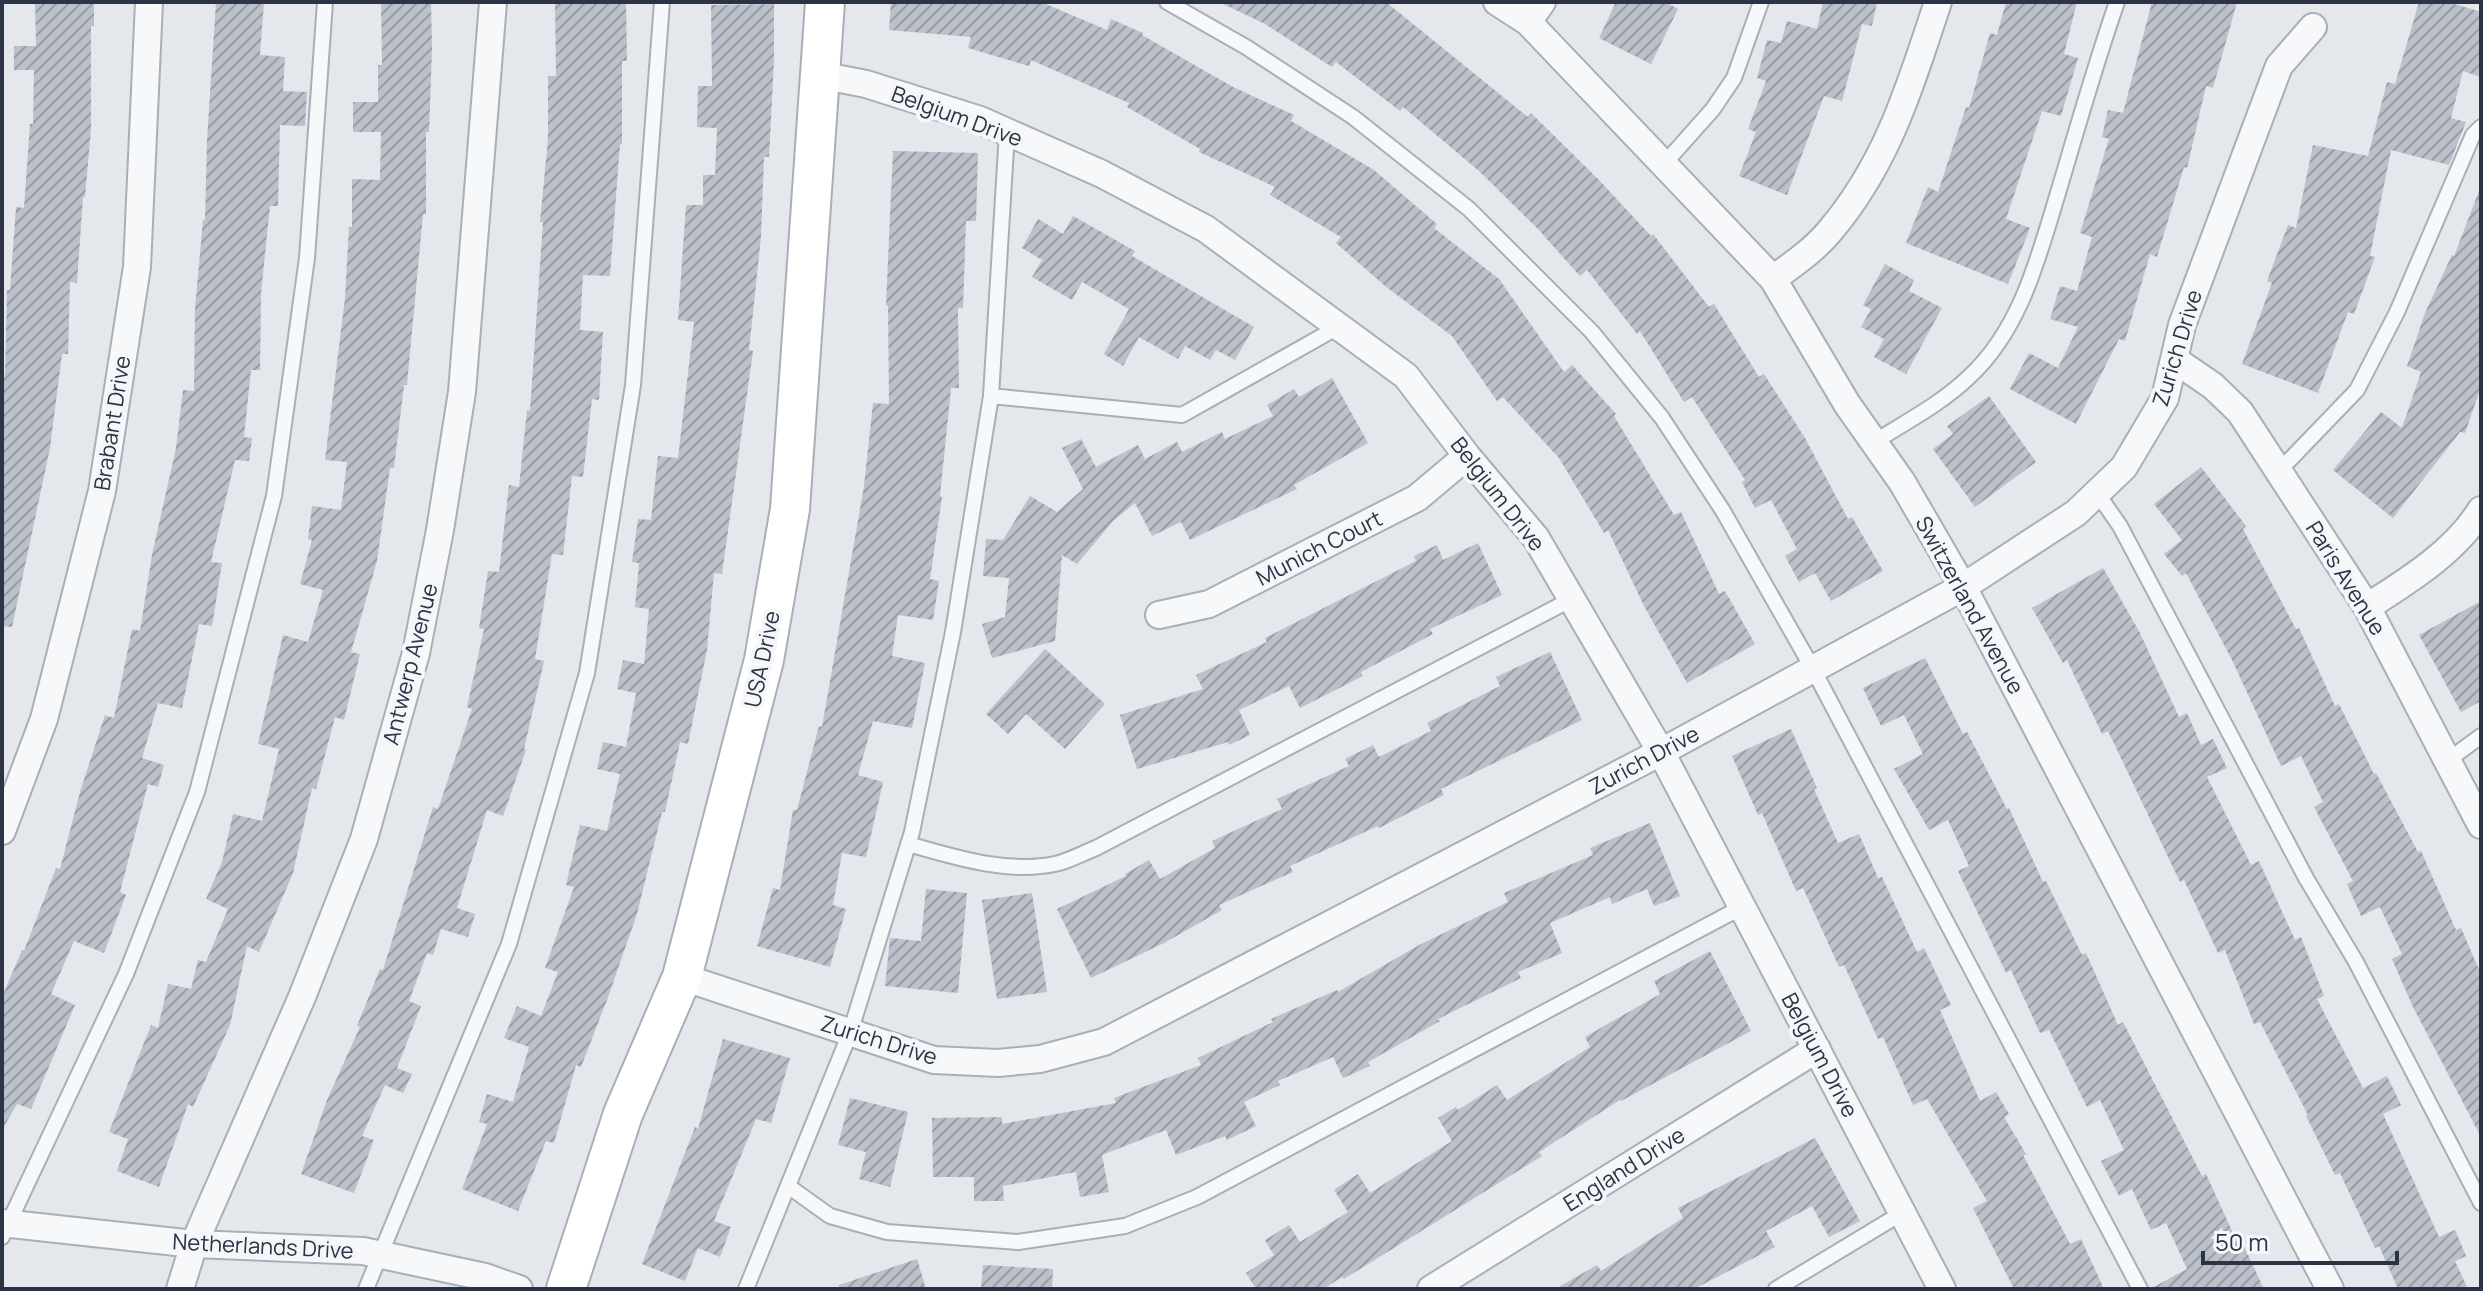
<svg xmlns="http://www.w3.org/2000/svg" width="2483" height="1291" viewBox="0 0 2483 1291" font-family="Manrope,sans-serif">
  <defs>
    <pattern id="building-hatch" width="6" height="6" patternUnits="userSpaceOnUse" patternTransform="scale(2)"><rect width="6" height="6" fill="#bbc0ca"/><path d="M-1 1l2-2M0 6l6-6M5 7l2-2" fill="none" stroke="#989da6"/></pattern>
  </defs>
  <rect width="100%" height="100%" fill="#e4e7ec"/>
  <path fill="url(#building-hatch)" d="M 35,2 L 94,2 L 94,26 L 91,26 L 91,129 L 85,197 L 83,197 L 77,283 L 70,282 L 68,354 L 62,354 L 50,448 L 12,627 L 2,626 L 2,377 L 5,377 L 7,290 L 10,290 L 16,207 L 24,208 L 30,124 L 33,124 L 34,70 L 14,70 L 14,46 L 36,46 Z
    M 216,2 L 264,2 L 260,55 L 285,57 L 283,91 L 307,92 L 305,126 L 280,125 L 278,206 L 270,206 L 261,293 L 260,370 L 251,370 L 244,437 L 252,438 L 249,461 L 235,460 L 211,562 L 222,563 L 212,626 L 199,624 L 182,708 L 158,703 L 142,758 L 164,765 L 158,787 L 148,784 L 120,892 L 126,895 L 104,953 L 74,941 L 51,994 L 75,1005 L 31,1109 L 17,1104 L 2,1130 L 2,997 L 22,950 L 24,951 L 56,868 L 60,869 L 80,792 L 105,715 L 114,718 L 132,629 L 140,631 L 152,555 L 176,448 L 183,390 L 194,391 L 195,309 L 203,220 L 205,220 L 207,140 Z
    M 381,2 L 431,2 L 432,48 L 429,132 L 426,132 L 426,214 L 423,214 L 407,385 L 404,385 L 394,468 L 390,468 L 377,561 L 351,652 L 360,654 L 344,720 L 335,717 L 316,789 L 312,788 L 293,873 L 259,952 L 247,946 L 230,1025 L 193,1107 L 188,1104 L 159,1187 L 117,1171 L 128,1139 L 109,1132 L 151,1025 L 158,1028 L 168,984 L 191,989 L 198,960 L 206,962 L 228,909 L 206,899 L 222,862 L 233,814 L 262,821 L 279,749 L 258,744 L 283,635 L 308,642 L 323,590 L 300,584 L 312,540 L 308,539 L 312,506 L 341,510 L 347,462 L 325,460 L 345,298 L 349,227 L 352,227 L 352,179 L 380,180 L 381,132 L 353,132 L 353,102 L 378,102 L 378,65 L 382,65 Z
    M 555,2 L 626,2 L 627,61 L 622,61 L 622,144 L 620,144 L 610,276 L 583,275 L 580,330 L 603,332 L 599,400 L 592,399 L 583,477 L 572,476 L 563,555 L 552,554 L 535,659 L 544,661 L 524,749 L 526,750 L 503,816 L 487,810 L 457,908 L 475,914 L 468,937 L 441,929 L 433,955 L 427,953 L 409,1001 L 421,1006 L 397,1068 L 412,1074 L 403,1093 L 385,1085 L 362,1136 L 374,1140 L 354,1193 L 301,1174 L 327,1100 L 360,1027 L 357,1026 L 380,969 L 383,970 L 433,807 L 438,809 L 472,709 L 467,707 L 484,629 L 479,628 L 488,571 L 499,572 L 509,485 L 519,487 L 527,410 L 530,411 L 543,222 L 540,222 L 548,139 L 548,76 L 556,76 Z
    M 891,2 L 1041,2 L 1107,30 L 1111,19 L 1143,33 L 1142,35 L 1233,87 L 1294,115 L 1291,121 L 1374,170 L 1437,224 L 1434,228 L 1499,279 L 1564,372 L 1572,365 L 1616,414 L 1614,416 L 1674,515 L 1681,512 L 1719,594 L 1725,591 L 1755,644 L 1687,683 L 1644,606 L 1608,530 L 1604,533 L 1559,458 L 1503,397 L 1497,401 L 1452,336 L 1385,286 L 1336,243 L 1341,237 L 1270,195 L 1275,187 L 1199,152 L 1200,149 L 1127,107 L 1129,103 L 1031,60 L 1029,66 L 968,48 L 971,37 L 889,30 Z
    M 1219,2 L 1386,2 L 1528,117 L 1531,113 L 1598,179 L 1651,236 L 1653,234 L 1709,307 L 1714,304 L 1759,377 L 1764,374 L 1805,438 L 1848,519 L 1852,517 L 1883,571 L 1831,601 L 1815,573 L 1799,582 L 1785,556 L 1797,549 L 1771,500 L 1755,508 L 1742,482 L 1745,480 L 1692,397 L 1684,402 L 1640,331 L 1637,334 L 1587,270 L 1580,276 L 1536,227 L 1479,171 L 1403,107 L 1400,111 L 1336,62 L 1332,67 L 1265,24 Z
    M 1616,2 L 1665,2 L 1678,9 L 1651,64 L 1599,38 Z
    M 1823,2 L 1877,2 L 1872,26 L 1862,24 L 1842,101 L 1824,96 L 1787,195 L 1739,176 L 1756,132 L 1748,129 L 1766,81 L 1757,78 L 1767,40 L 1781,43 L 1787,21 L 1817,29 Z
    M 2006,2 L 2077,2 L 2064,54 L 2078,58 L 2061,116 L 2042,111 L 2006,219 L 2030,228 L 2008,284 L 1906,243 L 1928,187 L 1938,192 L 1966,107 L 1969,108 L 1990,33 L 1997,35 Z
    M 2152,2 L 2237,2 L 2213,88 L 2206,86 L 2187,168 L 2184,167 L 2157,257 L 2150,254 L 2125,341 L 2119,339 L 2076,424 L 2010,389 L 2029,353 L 2058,368 L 2078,327 L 2050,319 L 2060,286 L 2077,291 L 2092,237 L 2080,233 L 2109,139 L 2102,137 L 2108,110 L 2123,113 Z
    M 2419,2 L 2448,2 L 2481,12 L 2481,77 L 2463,71 L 2451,118 L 2466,122 L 2449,165 L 2391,150 L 2370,256 L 2375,257 L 2354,314 L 2348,312 L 2318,393 L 2242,364 L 2272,283 L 2267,281 L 2288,225 L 2296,228 L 2313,145 L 2368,156 L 2387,82 L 2395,84 Z
    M 774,4 L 774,61 L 769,157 L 764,157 L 761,237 L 749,350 L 753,351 L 722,574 L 714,573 L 707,650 L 688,744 L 680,742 L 665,812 L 662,812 L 637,914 L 607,1000 L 581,1067 L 576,1065 L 554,1143 L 546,1141 L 518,1211 L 462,1189 L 487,1124 L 479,1122 L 487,1094 L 513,1102 L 529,1047 L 504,1038 L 517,1006 L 541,1016 L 558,972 L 545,968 L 574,887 L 566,885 L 580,825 L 607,831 L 620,774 L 597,769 L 603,742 L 626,747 L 636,693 L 617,689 L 623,660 L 644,664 L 649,609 L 635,607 L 639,563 L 632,562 L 638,519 L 651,520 L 658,456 L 678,458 L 694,322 L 678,320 L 686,205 L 703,205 L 703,175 L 715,175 L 717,128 L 697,127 L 698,86 L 712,86 L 711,5 Z
    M 893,151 L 978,153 L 976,221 L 966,221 L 963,308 L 958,308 L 959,388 L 951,388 L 940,496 L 942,497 L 930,579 L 939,581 L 933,620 L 898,615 L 892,656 L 925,663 L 912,728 L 873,721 L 858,775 L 883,782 L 866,857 L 842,853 L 833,905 L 846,909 L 830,967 L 757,946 L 773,888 L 780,890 L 793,810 L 797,810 L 819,726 L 822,727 L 864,486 L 873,403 L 889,404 L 888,306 L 886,305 Z
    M 2479,191 L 2481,387 L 2465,433 L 2460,432 L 2393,518 L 2333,470 L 2381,412 L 2402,428 L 2421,372 L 2407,366 L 2425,313 L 2452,255 L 2454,256 Z
    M 1073,216 L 1135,251 L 1132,256 L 1254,327 L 1235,360 L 1216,350 L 1210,360 L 1185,346 L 1178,359 L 1139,337 L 1123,366 L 1104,354 L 1129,309 L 1082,282 L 1072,300 L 1032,277 L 1042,260 L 1022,248 L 1038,219 L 1063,234 Z
    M 1885,264 L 1914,280 L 1909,291 L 1942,308 L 1906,374 L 1874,357 L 1884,339 L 1861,327 L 1871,309 L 1863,305 Z
    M 1332,378 L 1368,443 L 1294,485 L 1297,489 L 1190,540 L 1181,522 L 1152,536 L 1135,503 L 1113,521 L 1077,564 L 1062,555 L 1055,641 L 992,658 L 982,624 L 1005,617 L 1009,578 L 983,576 L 986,539 L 1003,540 L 1030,496 L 1057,512 L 1083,489 L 1062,448 L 1081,439 L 1096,467 L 1138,445 L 1145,459 L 1177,442 L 1182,452 L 1222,432 L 1225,439 L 1273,416 L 1267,405 L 1294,389 L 1299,397 Z
    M 1989,396 L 2036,462 L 1975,507 L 1933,449 L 1953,434 L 1947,426 Z
    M 2201,467 L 2246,526 L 2243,529 L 2296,629 L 2299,628 L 2335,706 L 2339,704 L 2374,774 L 2376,773 L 2418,852 L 2421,851 L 2456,930 L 2461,928 L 2481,974 L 2481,1137 L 2413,1007 L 2392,959 L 2402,954 L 2380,907 L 2361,916 L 2347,884 L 2353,881 L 2314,807 L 2323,802 L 2301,756 L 2281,766 L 2232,660 L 2186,573 L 2182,576 L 2164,554 L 2182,540 L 2154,504 Z
    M 1478,543 L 1502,595 L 1430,629 L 1433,634 L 1361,672 L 1363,676 L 1300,708 L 1289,686 L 1239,710 L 1250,735 L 1229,745 L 1228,742 L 1137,769 L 1120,715 L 1203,689 L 1196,675 L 1267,642 L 1265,638 L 1416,561 L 1414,556 L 1437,545 L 1443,560 Z
    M 2103,568 L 2140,633 L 2179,717 L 2187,713 L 2201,745 L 2213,739 L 2227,768 L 2207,777 L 2251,865 L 2259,861 L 2295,940 L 2301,937 L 2324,996 L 2317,999 L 2363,1088 L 2387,1076 L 2401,1105 L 2383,1114 L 2439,1237 L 2455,1230 L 2466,1256 L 2455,1261 L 2468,1289 L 2398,1289 L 2379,1246 L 2375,1248 L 2340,1173 L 2335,1175 L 2306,1116 L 2308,1115 L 2260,1022 L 2254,1024 L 2225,950 L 2218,953 L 2184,880 L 2180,882 L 2108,731 L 2102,734 L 2067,660 L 2063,663 L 2032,608 Z
    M 2481,601 L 2481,701 L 2461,712 L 2419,635 Z
    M 1045,649 L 1105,704 L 1065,749 L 1026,714 L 1008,734 L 986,714 Z
    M 1550,652 L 1582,720 L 1441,789 L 1444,795 L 1379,828 L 1378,826 L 1290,866 L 1293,872 L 1219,905 L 1222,910 L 1164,943 L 1091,978 L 1057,909 L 1126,876 L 1125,874 L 1149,860 L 1160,879 L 1215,848 L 1212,841 L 1282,809 L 1277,799 L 1349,766 L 1345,759 L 1373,745 L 1379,757 L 1431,731 L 1427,723 L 1500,686 L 1496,677 Z
    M 1925,658 L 1963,734 L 1967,732 L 2007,809 L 2009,808 L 2043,882 L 2046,881 L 2082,955 L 2086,953 L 2118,1025 L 2123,1022 L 2202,1176 L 2206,1174 L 2238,1244 L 2242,1242 L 2264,1289 L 2150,1289 L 2187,1269 L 2166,1223 L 2151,1230 L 2132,1189 L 2119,1196 L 2101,1161 L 2124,1150 L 2100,1100 L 2087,1107 L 2049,1030 L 2040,1033 L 2011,970 L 2006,973 L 1958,871 L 1969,866 L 1948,820 L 1929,830 L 1894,769 L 1923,754 L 1904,715 L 1881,726 L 1863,688 Z
    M 1791,729 L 1817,788 L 1814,789 L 1838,843 L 1859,834 L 1878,878 L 1882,877 L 1917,952 L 1924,948 L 1951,1005 L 1940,1010 L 1980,1101 L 1996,1092 L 2009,1114 L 2004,1117 L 2026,1154 L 2023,1155 L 2070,1244 L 2081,1239 L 2104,1289 L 2014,1289 L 1973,1208 L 1987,1201 L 1927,1099 L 1913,1105 L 1883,1037 L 1878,1039 L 1844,965 L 1839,967 L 1803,888 L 1796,891 L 1762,813 L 1758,815 L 1732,756 Z
    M 1650,823 L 1680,896 L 1654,906 L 1647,889 L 1612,904 L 1610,897 L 1550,923 L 1562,953 L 1518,972 L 1521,978 L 1438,1019 L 1440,1021 L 1368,1062 L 1370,1066 L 1343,1078 L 1333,1057 L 1278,1081 L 1280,1085 L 1244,1102 L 1256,1126 L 1227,1140 L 1225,1136 L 1176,1155 L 1166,1130 L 1102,1155 L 1109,1192 L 1080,1197 L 1076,1172 L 1003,1186 L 1004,1201 L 974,1201 L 974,1177 L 933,1177 L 932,1118 L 1002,1117 L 1002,1124 L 1116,1103 L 1114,1098 L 1201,1065 L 1198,1058 L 1273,1022 L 1271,1019 L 1337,990 L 1338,992 L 1419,945 L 1508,902 L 1504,893 L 1593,855 L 1590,848 Z
    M 926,889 L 967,893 L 958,993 L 885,986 L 890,938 L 921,941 Z
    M 1032,893 L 1047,992 L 997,999 L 982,900 Z
    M 1710,951 L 1751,1031 L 1621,1101 L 1620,1100 L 1539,1152 L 1542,1156 L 1344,1279 L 1342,1277 L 1323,1289 L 1256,1289 L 1246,1273 L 1274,1255 L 1265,1240 L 1289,1225 L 1300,1242 L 1348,1212 L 1334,1190 L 1358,1174 L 1370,1193 L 1452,1141 L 1438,1118 L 1456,1107 L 1458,1110 L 1497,1085 L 1507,1100 L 1590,1047 L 1585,1037 L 1660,994 L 1654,981 Z
    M 723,1039 L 790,1058 L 771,1123 L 756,1119 L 714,1221 L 731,1227 L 720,1257 L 698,1248 L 685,1281 L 642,1264 L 695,1127 L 698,1129 Z
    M 850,1098 L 908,1112 L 890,1187 L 859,1179 L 866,1152 L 838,1145 Z
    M 1815,1138 L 1860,1221 L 1829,1237 L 1812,1206 L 1766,1231 L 1775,1247 L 1694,1289 L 1555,1289 L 1597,1265 L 1601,1271 L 1683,1218 L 1678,1208 Z
    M 917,1259 L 926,1289 L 840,1289 L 839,1285 Z
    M 983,1265 L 1053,1269 L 1052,1289 L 981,1289 Z"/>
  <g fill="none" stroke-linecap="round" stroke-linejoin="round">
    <g stroke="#a9aeb7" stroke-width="18">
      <path id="lane" d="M 1167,2 L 1246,47 L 1353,117 L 1469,209 L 1592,332 L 1662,418 L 1723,511 L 1813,669 L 2140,1289
        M 1664,164 L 1713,109 L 1734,78 L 1761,2
        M 991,396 L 1182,415 L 1340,326
        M 1874,442 C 1906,422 1942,403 1969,377 C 2021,329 2038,258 2058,193 C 2077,129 2095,65 2117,2
        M 2279,471 L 2357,390 L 2397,312 L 2473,135 L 2481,127
        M 2097,493 L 2120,526 L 2306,878 L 2356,962 L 2481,1203
        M 2447,761 L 2481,736
        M 908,844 C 954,857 1007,874 1055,864 C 1069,861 1083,853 1096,848 L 1572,599
        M 788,1186 L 830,1216 L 887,1232 L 1018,1242 L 1125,1226 L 1197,1197 L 1742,907
        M 2,1237 L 126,974 L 197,792 L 274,496 L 307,258 L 325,2
        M 366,1289 L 509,944 L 587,673 L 633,385 L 662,2
        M 746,1289 L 850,1033 L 912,832 L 953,632 L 991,396 L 1007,132
        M 1776,1289 L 1902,1213"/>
    </g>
    <g stroke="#a9aeb7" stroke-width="30">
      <path id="street" d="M 1497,2 L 1528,22 L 1773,279 L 1847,404 L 1902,482 L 1963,587 L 2330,1289
        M 1528,22 L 1542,2
        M 820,75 L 866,84 L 980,120 L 1102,174 L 1206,229 L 1406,376 L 1467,456 L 1536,538 L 1661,752 L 1942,1289
        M 1773,279 C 1792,265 1813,251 1829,232 C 1888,163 1910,86 1938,2
        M 2175,360 L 2213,386 L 2240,412 L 2367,607 L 2481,825
        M 2367,607 C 2408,581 2455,552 2481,510
        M 1159,615 L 1209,604 L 1417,498 L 1467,456
        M 2,831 L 44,719 L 102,491 L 137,267 L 149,2
        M 682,977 L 934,1060 L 998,1063 L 1040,1059 L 1104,1042 L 1661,752 L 1963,587 L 2076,513 L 2124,467 L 2165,398 L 2182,325 L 2279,66 L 2313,27
        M 2,1223 L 194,1244 L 363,1251 L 485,1277 L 519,1289
        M 180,1289 L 194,1244 L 302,997 L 364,839 L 416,653 L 440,530 L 462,392 L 493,2
        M 1431,1289 L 1817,1049"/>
    </g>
    <g stroke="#a9aeb7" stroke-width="42">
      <path id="secondary" d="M 566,1289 L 623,1114 L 682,977 L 764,660 L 790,509 L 825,2"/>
    </g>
    <use href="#lane" stroke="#f7f8fa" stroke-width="14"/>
    <use href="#street" stroke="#f7f8fa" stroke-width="26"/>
    <use href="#secondary" stroke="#fff" stroke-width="38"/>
  </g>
  <g text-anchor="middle" stroke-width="8" stroke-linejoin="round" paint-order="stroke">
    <g font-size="22" fill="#2b3445" stroke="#f4f6f9">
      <text transform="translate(957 116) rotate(20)" y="8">Belgium Drive</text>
      <text transform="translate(2177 348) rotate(-73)" y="8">Zurich Drive</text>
      <text transform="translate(112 423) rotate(-81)" y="8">Brabant Drive</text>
      <text transform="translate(1498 494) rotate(52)" y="8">Belgium Drive</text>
      <text transform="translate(1319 548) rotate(-27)" y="8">Munich Court</text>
      <text transform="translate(2346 578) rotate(58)" y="8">Paris Avenue</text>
      <text transform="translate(1970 605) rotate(61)" y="8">Switzerland Avenue</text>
      <text transform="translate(762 659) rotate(-78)" y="8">USA Drive</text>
      <text transform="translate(410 664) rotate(-76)" y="8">Antwerp Avenue</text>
      <text transform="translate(1644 760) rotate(-28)" y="8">Zurich Drive</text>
      <text transform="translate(879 1040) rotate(17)" y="8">Zurich Drive</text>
      <text transform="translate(1820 1055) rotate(62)" y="8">Belgium Drive</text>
      <text transform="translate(1624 1169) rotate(-32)" y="8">England Drive</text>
      <text transform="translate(263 1246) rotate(3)" y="8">Netherlands Drive</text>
    </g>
  </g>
  <rect width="2483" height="1291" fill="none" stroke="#2b3445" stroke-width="8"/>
  <path d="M2203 1251v12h194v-12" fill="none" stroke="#2b3445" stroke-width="4"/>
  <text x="2215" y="1251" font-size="24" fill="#2b3445" stroke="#f4f6f9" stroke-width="6" paint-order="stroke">50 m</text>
</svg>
